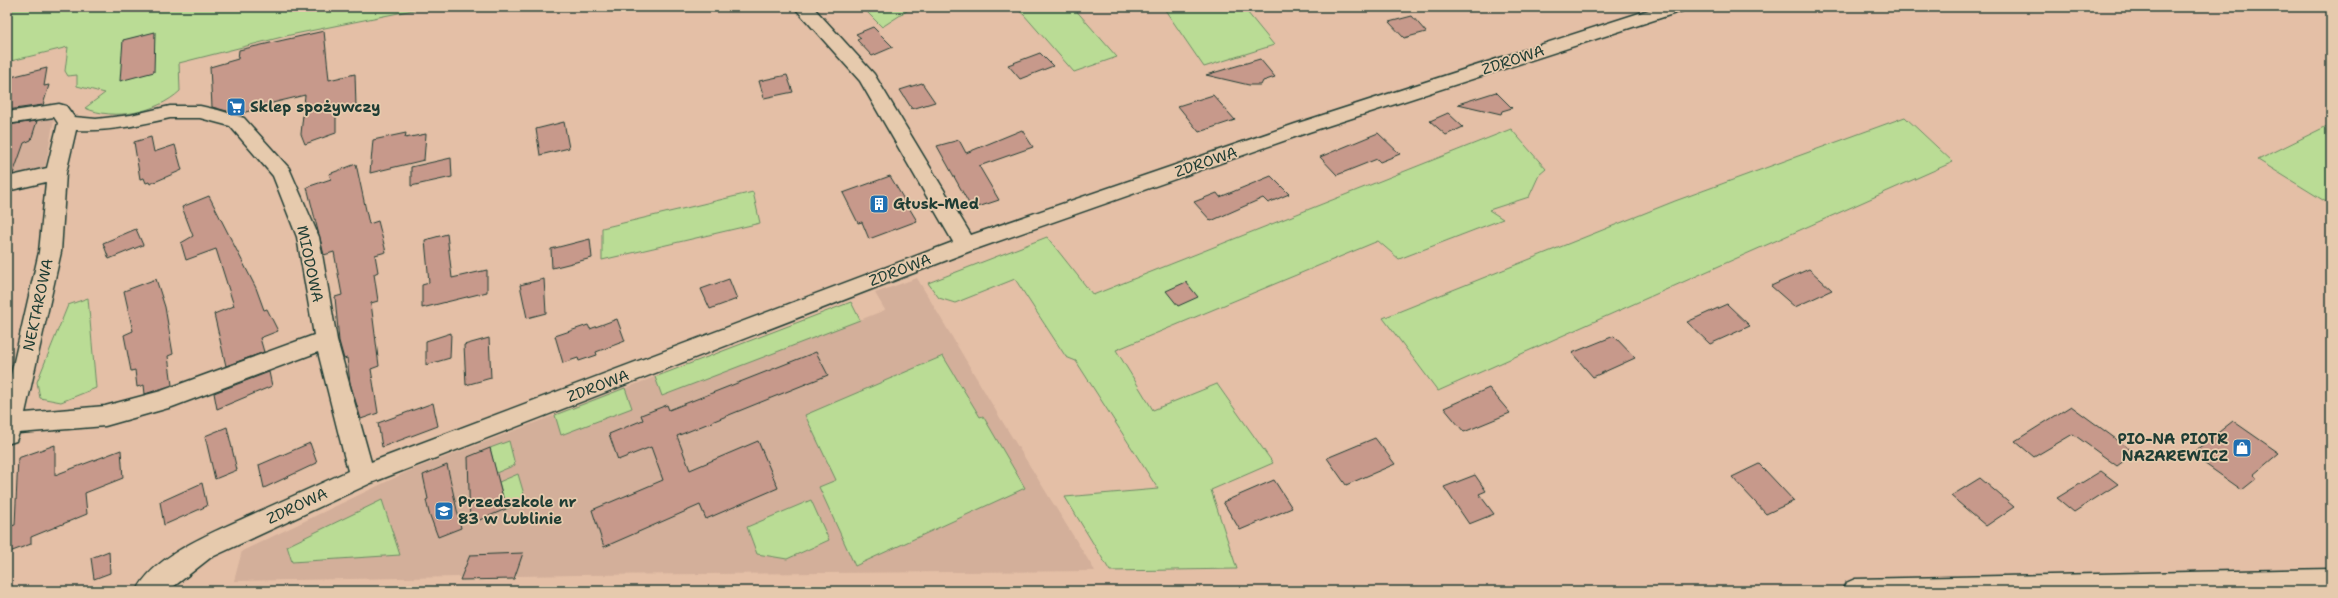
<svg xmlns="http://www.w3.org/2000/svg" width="2338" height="598" viewBox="0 0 2338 598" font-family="'Shantell Sans',sans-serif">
  <rect width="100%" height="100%" fill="#e4bfa6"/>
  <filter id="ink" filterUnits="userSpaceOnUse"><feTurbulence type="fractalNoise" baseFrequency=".025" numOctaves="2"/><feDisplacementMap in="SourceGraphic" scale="8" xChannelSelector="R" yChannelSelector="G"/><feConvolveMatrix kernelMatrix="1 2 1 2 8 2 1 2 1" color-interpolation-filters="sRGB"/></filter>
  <g filter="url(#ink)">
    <path fill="#d3af9a" d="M 31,117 L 54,119 L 44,173 L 7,181 L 7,122 Z
      M 917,278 L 1002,421 L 1095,571 L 579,575 L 234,581 L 242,551 L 409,471 L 851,302 L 860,320 L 885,310 L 875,293 Z"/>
    <path fill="#badc95" stroke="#6c8c64" d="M 7,7 L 428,7 L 290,35 L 179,63 L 180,91 C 156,113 114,121 85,108 L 105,93 L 77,86 L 77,75 L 68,76 L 65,71 L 68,47 L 7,62 Z
      M 862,7 L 913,7 L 882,27 Z
      M 1014,7 L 1073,7 L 1117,57 L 1074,72 L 1024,15 Z
      M 1163,7 L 1243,7 L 1274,45 L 1204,67 Z
      M 1905,117 L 1953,162 L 1438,391 L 1383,318 L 1675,201 Z
      M 2331,124 L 2331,205 L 2258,160 Z
      M 1511,129 L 1546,169 L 1539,175 L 1529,197 L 1489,210 L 1503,219 L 1399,259 L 1378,241 L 1116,350 L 1153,410 L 1217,384 L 1273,463 L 1211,490 L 1237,569 L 1110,571 L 1065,497 L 1158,489 L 1076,361 L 1066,357 L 1015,279 L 955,303 L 939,298 L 928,283 L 1047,237 L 1093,295 Z
      M 753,192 L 760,223 L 602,260 L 602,228 Z
      M 88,298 L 96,388 L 61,402 L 40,398 L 37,382 L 68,305 Z
      M 851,302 L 860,320 L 662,396 L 655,377 Z
      M 943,356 L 980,417 L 983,416 L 1025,488 L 855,566 L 819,487 L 836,480 L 805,415 Z
      M 625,388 L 632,408 L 561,435 L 555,415 Z
      M 509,441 L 515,465 L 496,473 L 490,448 Z
      M 518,474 L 526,501 L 506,509 L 499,482 Z
      M 382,500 L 400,555 L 292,562 L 287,546 Z
      M 811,500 L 829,540 L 787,559 L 757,554 L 747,527 Z"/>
    <path fill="#c7998b" stroke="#1f3d34" d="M 1412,16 L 1426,32 L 1404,38 L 1389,22 Z
      M 873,27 L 893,47 L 872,56 L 857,40 L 861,38 L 856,34 Z
      M 324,31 L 329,80 L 355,74 L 356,107 L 336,111 L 336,133 L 305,144 L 301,134 L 305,95 L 256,107 L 257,109 L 238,114 L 212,107 L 210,67 L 238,59 L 239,50 Z
      M 155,32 L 154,72 L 120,81 L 123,40 Z
      M 1040,53 L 1053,66 L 1020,79 L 1008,65 Z
      M 1260,59 L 1275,77 L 1263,81 L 1261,85 L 1249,85 L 1206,75 Z
      M 47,68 L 44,86 L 49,85 L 43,105 L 7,110 L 7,78 Z
      M 787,75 L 793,92 L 764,98 L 759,81 Z
      M 922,83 L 935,102 L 912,109 L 900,90 Z
      M 1496,92 L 1512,108 L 1502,111 L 1501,114 L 1458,104 Z
      M 1213,95 L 1235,120 L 1199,132 L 1178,106 Z
      M 1448,113 L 1463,127 L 1446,135 L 1430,121 Z
      M 37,121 L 31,140 L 24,143 L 13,174 L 7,175 L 7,125 Z
      M 564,122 L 569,148 L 540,155 L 536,129 Z
      M 1022,130 L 1033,147 L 979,166 L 999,200 L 972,209 L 937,146 L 959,140 L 966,153 Z
      M 406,133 L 405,138 L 426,134 L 424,160 L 370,173 L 373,140 Z
      M 1378,133 L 1400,154 L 1380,162 L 1377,159 L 1337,175 L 1320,157 Z
      M 151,137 L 154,152 L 175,145 L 182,170 L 150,184 L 149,182 L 146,183 L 144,178 L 140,179 L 134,142 Z
      M 451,158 L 452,177 L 411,186 L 411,167 Z
      M 356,164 L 369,224 L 378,221 L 386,252 L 375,255 L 378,272 L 374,274 L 378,301 L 371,303 L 379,366 L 371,369 L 378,413 L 361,419 L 350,383 L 347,358 L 344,359 L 339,341 L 335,297 L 342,295 L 334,252 L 324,255 L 307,187 L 331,179 L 329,174 Z
      M 890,176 L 917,221 L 869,239 L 862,222 L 858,223 L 843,193 Z
      M 1271,176 L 1289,194 L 1268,203 L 1263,198 L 1211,221 L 1194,202 L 1217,193 L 1220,197 Z
      M 209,196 L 256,288 L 264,310 L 267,309 L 278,331 L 260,338 L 264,352 L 226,366 L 214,314 L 234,306 L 216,249 L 186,260 L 181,243 L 193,236 L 182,207 Z
      M 136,229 L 143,245 L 109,259 L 103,243 Z
      M 447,234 L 452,278 L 487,270 L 487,292 L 422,308 L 422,285 L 429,283 L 425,240 Z
      M 590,239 L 592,258 L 552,268 L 551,249 Z
      M 1809,269 L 1832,290 L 1795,307 L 1771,286 Z
      M 156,279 L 165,307 L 173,354 L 168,356 L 172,385 L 145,394 L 144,385 L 137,387 L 135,370 L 131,371 L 124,335 L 133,331 L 124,291 Z
      M 544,279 L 546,313 L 527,318 L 520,285 Z
      M 729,279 L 737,299 L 710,309 L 701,289 Z
      M 1186,282 L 1198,297 L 1178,306 L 1166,291 Z
      M 1727,304 L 1750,326 L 1710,344 L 1687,322 Z
      M 617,319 L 625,341 L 596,352 L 597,355 L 579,361 L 578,358 L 563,363 L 555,336 L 588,325 L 590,329 Z
      M 451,333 L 450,358 L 426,365 L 426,341 Z
      M 1614,336 L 1635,358 L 1593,377 L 1572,353 Z
      M 489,338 L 491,378 L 466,385 L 464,345 Z
      M 816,352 L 828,375 L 677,436 L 690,470 L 758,441 L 778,488 L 706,519 L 700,505 L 604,547 L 592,510 L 663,480 L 651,447 L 618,460 L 609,434 L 643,420 L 641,415 L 667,405 L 669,410 Z
      M 269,372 L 272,386 L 217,409 L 214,393 Z
      M 1489,388 L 1510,413 L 1464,432 L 1444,408 Z
      M 433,403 L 438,426 L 382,447 L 378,423 Z
      M 2071,406 L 2135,453 L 2117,466 L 2073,434 L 2034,457 L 2015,441 Z
      M 2233,421 L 2279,453 L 2253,475 L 2257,478 L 2242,490 L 2191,454 Z
      M 227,427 L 237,470 L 215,479 L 205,436 Z
      M 1375,438 L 1395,464 L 1346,485 L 1327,458 Z
      M 310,443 L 317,463 L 264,488 L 259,465 Z
      M 55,445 L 55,475 L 121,450 L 123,478 L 85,493 L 87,514 L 31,537 L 31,544 L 7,553 L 7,527 L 15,525 L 18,458 Z
      M 490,448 L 506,509 L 470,524 L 468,457 Z
      M 1759,464 L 1764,469 L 1794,501 L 1766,514 L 1732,477 Z
      M 447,465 L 461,528 L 438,537 L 429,513 L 426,500 L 428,499 L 423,475 Z
      M 2101,471 L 2118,484 L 2074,512 L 2057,498 Z
      M 1475,475 L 1486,491 L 1479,494 L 1494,514 L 1469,524 L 1444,487 Z
      M 1980,478 L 2014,507 L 1986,526 L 1951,496 Z
      M 1274,480 L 1292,508 L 1240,530 L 1223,502 Z
      M 202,483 L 207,506 L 164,525 L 160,502 Z
      M 109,551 L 110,573 L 94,579 L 91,558 Z
      M 523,553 L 514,579 L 460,580 L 470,555 Z"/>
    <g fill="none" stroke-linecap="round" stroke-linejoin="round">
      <g stroke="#1f3d34" stroke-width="3">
        <path id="street" d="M 794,7 L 813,7 L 874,74 L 971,235 L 1295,124 L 1658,7 L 1685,7 L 1682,11 L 1309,132 L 973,250 L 371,483 L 210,558 L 168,591 L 137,591 C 154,553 226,527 262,510 C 291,497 320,484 348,471 L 318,352 L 172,407 L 105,426 L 19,433 L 16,441 L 7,444 L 7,392 L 39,252 L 46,182 L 7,191 L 7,177 L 47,168 L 58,123 L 54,117 L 7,124 L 7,112 L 59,104 L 66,106 L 74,117 L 96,119 L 131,115 L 170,106 L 200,106 L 218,110 L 244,118 L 289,168 L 319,237 L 337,340 L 371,462 L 953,242 L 860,81 ZM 170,118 L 200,118 L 230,126 L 273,176 L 297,237 L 314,335 L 161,391 L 105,406 L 25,413 L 61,252 L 66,173 L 76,130 C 108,132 139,125 170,118 Z"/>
      </g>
      <g stroke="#1f3d34" stroke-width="3">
        <path id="secondary" d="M 2331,569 L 2331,591 L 1842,591 L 1846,583 L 1855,579 Z"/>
      </g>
      <use href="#street" fill="#e6caad" fill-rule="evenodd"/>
      <use href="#secondary" fill="#e6caad" fill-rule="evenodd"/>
    </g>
  </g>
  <defs>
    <g id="supermarket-square" transform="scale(1)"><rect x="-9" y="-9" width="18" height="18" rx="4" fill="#1f6fb2" stroke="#e6caad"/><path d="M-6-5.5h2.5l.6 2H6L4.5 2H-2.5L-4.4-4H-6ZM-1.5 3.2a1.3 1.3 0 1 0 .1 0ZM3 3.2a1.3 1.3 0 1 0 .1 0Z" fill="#fff"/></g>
    <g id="building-square" transform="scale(1)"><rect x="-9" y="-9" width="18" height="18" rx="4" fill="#1f6fb2" stroke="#e6caad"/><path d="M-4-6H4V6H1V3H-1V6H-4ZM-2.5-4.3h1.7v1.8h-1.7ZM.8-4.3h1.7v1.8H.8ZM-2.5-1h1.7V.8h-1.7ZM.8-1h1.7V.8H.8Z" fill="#fff"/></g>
    <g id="shop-square" transform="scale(1)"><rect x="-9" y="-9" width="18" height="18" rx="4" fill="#1f6fb2" stroke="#e6caad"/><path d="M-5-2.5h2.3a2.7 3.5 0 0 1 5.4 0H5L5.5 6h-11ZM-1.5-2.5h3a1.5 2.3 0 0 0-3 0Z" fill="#fff"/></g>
    <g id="school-square" transform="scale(1)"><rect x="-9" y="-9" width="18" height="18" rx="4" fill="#1f6fb2" stroke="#e6caad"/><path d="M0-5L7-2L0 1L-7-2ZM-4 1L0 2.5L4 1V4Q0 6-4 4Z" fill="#fff"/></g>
  </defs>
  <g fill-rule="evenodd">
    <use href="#supermarket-square" x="236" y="107"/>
    <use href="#building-square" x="879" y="204"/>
    <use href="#shop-square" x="2242" y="448"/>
    <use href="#school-square" x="444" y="511"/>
  </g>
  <g text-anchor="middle" stroke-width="3.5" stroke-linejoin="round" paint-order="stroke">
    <g font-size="15" fill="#1f3d34" stroke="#e6caad">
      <text transform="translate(1513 60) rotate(-18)" y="5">ZDROWA</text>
      <text transform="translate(1206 162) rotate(-19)" y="5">ZDROWA</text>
      <text transform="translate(310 264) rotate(78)" y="5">MIODOWA</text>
      <text transform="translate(900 270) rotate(-21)" y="5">ZDROWA</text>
      <text transform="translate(38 305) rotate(-78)" y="5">NEKTAROWA</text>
      <text transform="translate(598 386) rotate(-21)" y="5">ZDROWA</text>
      <text transform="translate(297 506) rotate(-25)" y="5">ZDROWA</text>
    </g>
    <g font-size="15" font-weight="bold" fill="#1f3d34" stroke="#e6caad" text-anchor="start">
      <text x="250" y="112">Sklep spożywczy</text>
      <text x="893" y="209">Głusk-Med</text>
      <text x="2228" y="444" text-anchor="end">PIO-NA PIOTR<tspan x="2228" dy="17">NAZAREWICZ</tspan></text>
      <text x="458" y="507">Przedszkole nr<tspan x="458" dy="17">83 w Lublinie</tspan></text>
    </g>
  </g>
  <rect width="2338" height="598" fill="none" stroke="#e6caad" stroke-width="24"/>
  <rect x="12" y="12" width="2314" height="574" fill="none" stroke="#1f3d34" stroke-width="1.5" filter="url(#ink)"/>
</svg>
